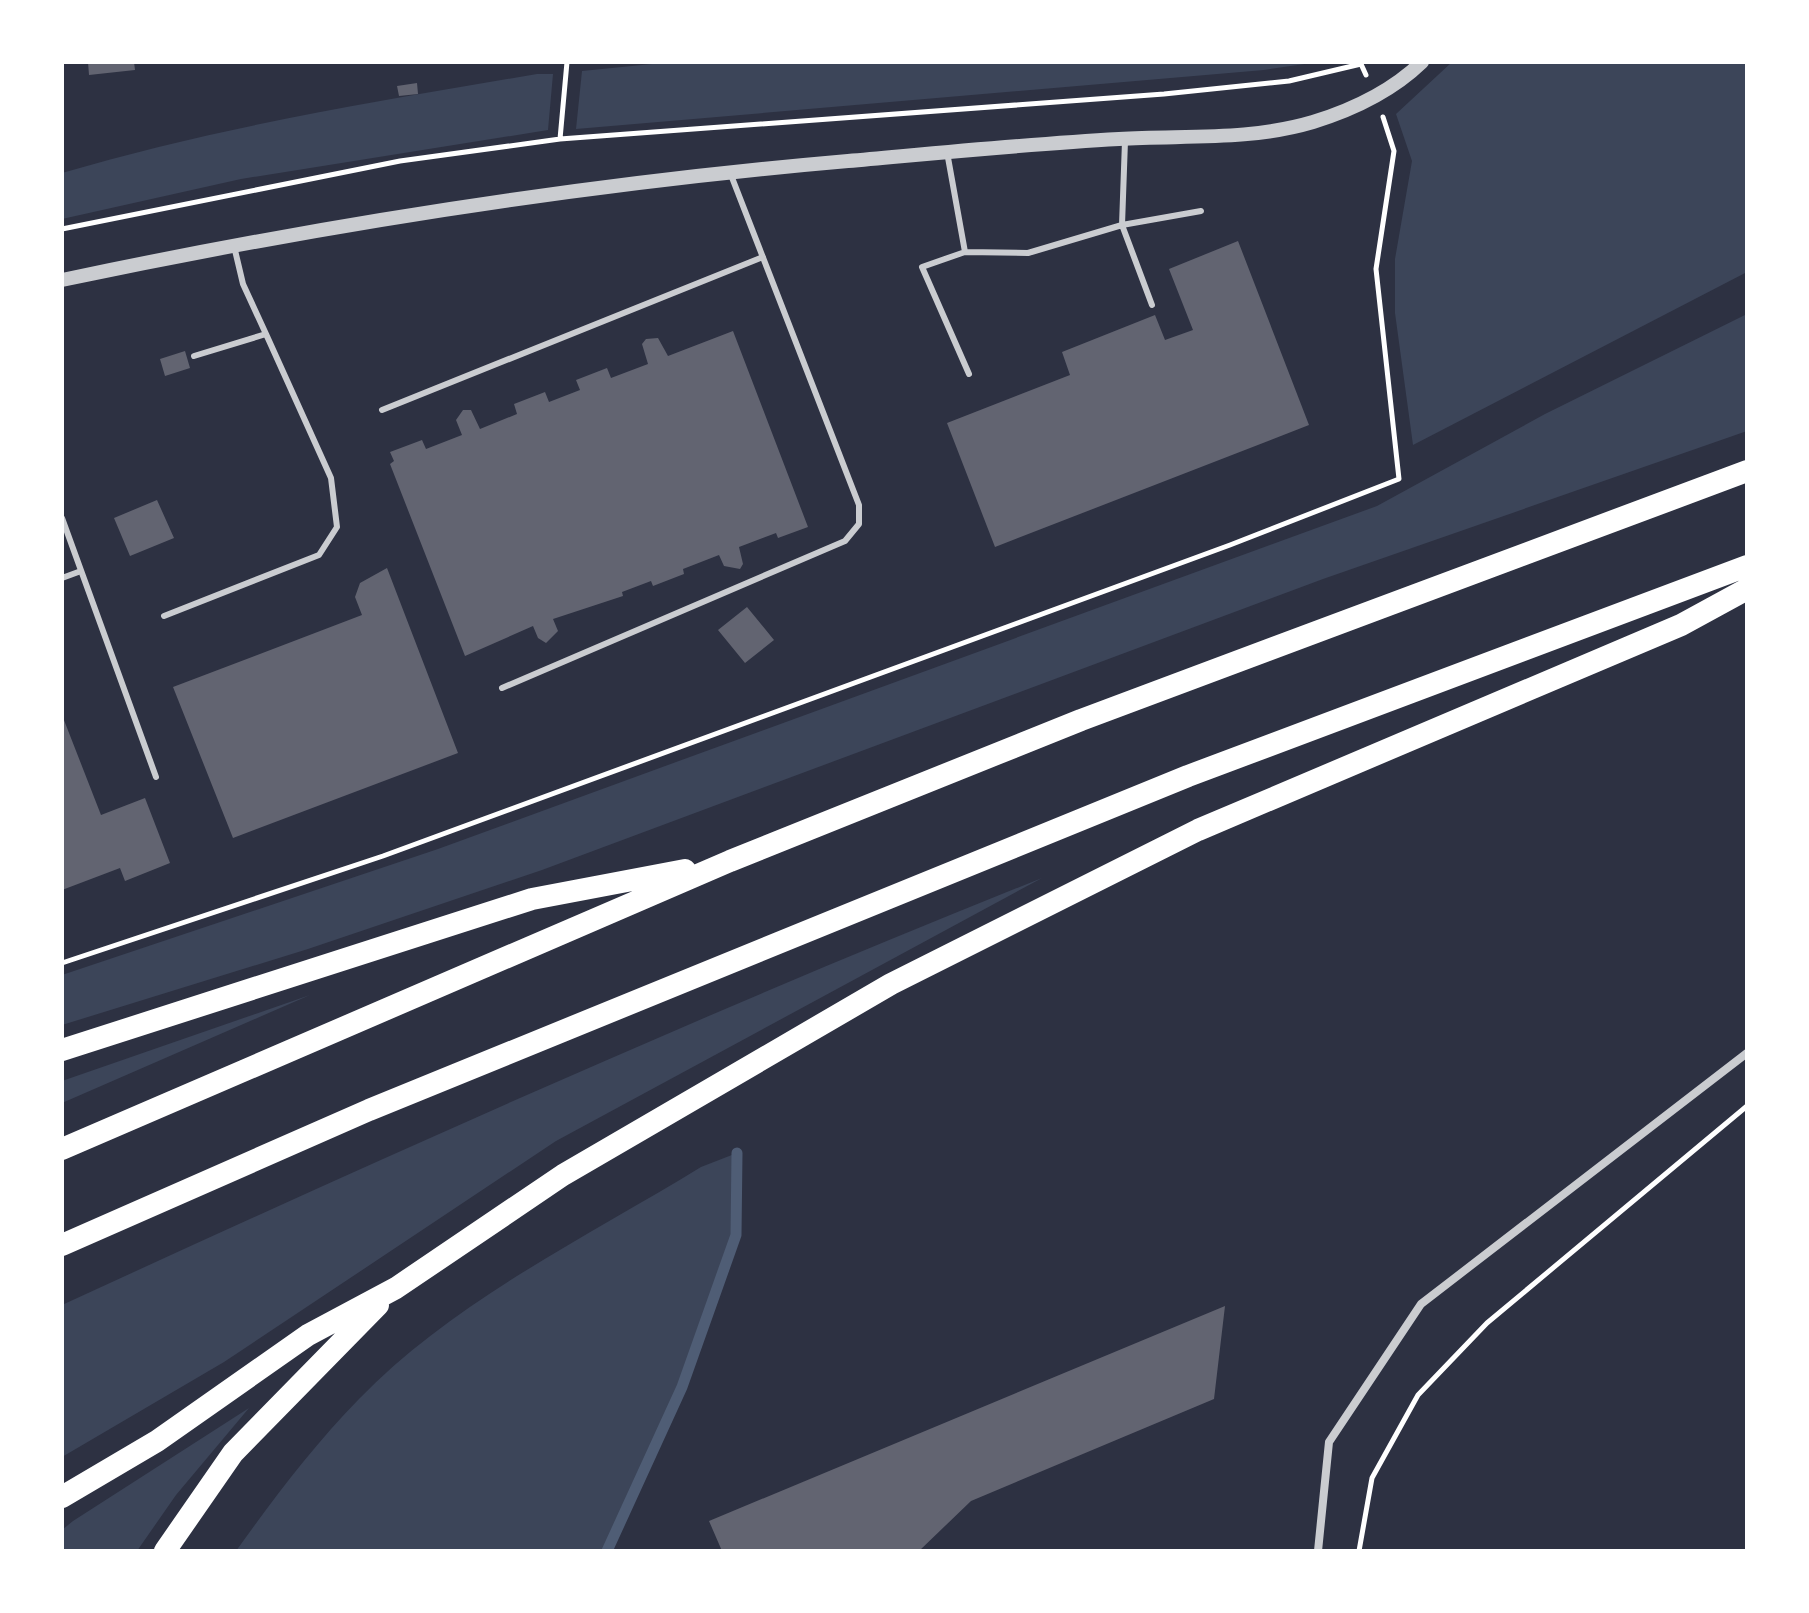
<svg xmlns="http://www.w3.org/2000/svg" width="1809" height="1613" viewBox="0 0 1809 1613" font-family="'Fira Sans',sans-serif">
  <rect width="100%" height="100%" fill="#2d3142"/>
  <path fill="#3c4559" d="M 672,62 L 1318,62 L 1264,70 L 576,129 L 582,71 Z
    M 1452,62 L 1747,62 L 1747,272 L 1413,445 L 1395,313 L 1395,259 L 1412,161 L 1396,114 Z
    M 537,74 L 553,74 L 548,130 L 241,179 L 62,219 L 62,173 C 218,127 377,101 537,74 Z
    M 1747,314 L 1747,431 L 1323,579 L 542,870 L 308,949 L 62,1025 L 62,975 L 438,849 L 1377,506 L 1545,414 Z
    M 1042,878 L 556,1141 L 224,1362 L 62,1457 L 62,1305 C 386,1156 711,1010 1042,878 Z
    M 310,995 L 62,1103 L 62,1081 Z
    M 737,1153 L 736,1235 L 682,1387 L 607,1551 L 236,1551 C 274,1498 313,1446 359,1399 C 454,1301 585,1238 701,1167 Z
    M 249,1408 L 176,1495 L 137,1551 L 62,1551 L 62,1530 L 73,1521 Z"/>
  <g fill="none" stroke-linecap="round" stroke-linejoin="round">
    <path stroke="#4f5d75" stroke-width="11" d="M 607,1551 L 682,1387 L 736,1235 L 737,1153"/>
  </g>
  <path fill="#626471" d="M 88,62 L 134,62 L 135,70 L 89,75 Z
    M 417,83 L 418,94 L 399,96 L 397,86 Z
    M 1238,241 L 1309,425 L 995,547 L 947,423 L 1070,375 L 1062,352 L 1155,315 L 1165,340 L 1193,330 L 1169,269 Z
    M 733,331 L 808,527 L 778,538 L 776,533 L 739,547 L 743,564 L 740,569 L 724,566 L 719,555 L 683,569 L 684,574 L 653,586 L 651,581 L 622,592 L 623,596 L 553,619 L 558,631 L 546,643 L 538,638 L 533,626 L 465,656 L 390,464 L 394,461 L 390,452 L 422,440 L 426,449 L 462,435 L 456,420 L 463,410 L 471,410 L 480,429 L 517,414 L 514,404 L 545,392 L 549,402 L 580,390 L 576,380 L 607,368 L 611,378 L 648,364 L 642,344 L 646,339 L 658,338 L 668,356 Z
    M 185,351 L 190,368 L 165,376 L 160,359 Z
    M 157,500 L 174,538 L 130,556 L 114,518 Z
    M 387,568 L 458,753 L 233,838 L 173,687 L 362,615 L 355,597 L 360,583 Z
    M 747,607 L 774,640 L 745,663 L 718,630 Z
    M 62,715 L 101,815 L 145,798 L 170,863 L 125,881 L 120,868 L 62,890 Z
    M 1225,1306 L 1214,1399 L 971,1501 L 919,1551 L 722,1551 L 709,1521 Z"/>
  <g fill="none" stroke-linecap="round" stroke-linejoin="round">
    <path stroke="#fff" stroke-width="5" d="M 560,139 L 567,62
      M 62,229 L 400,161 L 560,139 L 1164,94 L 1289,81 L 1361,64 L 1366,75
      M 62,963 L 383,856 L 1230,545 L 1399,479 L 1376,269 L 1394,151 L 1383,117
      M 1359,1551 L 1372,1478 L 1418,1395 L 1487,1323 L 1747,1106"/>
    <path stroke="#caccd0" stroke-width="6" d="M 947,152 L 965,252 L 922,267 L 969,374
      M 965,252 L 1028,253 L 1122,225 L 1125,141
      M 1152,305 L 1122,225 L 1201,211
      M 194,356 L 266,334 L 243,284 L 234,246
      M 382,410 L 763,257
      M 62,518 L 156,777
      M 62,578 L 81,571
      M 164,616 L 319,555 L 337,527 L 331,478 L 266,334
      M 502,688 L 845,541 L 859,524 L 859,505 L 731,175"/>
    <path stroke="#caccd0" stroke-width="8" d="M 1318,1551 L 1329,1442 L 1421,1304 L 1747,1053"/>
    <path stroke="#caccd0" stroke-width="14" d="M 62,280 C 322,225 583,184 848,161 C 938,153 1028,144 1119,139 C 1184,135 1249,141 1313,122 C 1352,110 1392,91 1422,62"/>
    <path stroke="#fff" stroke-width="22" d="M 62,1050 L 532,899 L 685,870
      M 62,1149 L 730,861 L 1081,720 L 1747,471
      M 62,1245 L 369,1110 L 1188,776 L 1747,566
      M 62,1497 L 157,1441 L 308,1335 L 396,1288 L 563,1175 L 891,984 L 1198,830 L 1681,625 L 1747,589
      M 165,1551 L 233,1453 L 378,1305"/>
  </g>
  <rect width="1809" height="1613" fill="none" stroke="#ffffff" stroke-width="128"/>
</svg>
